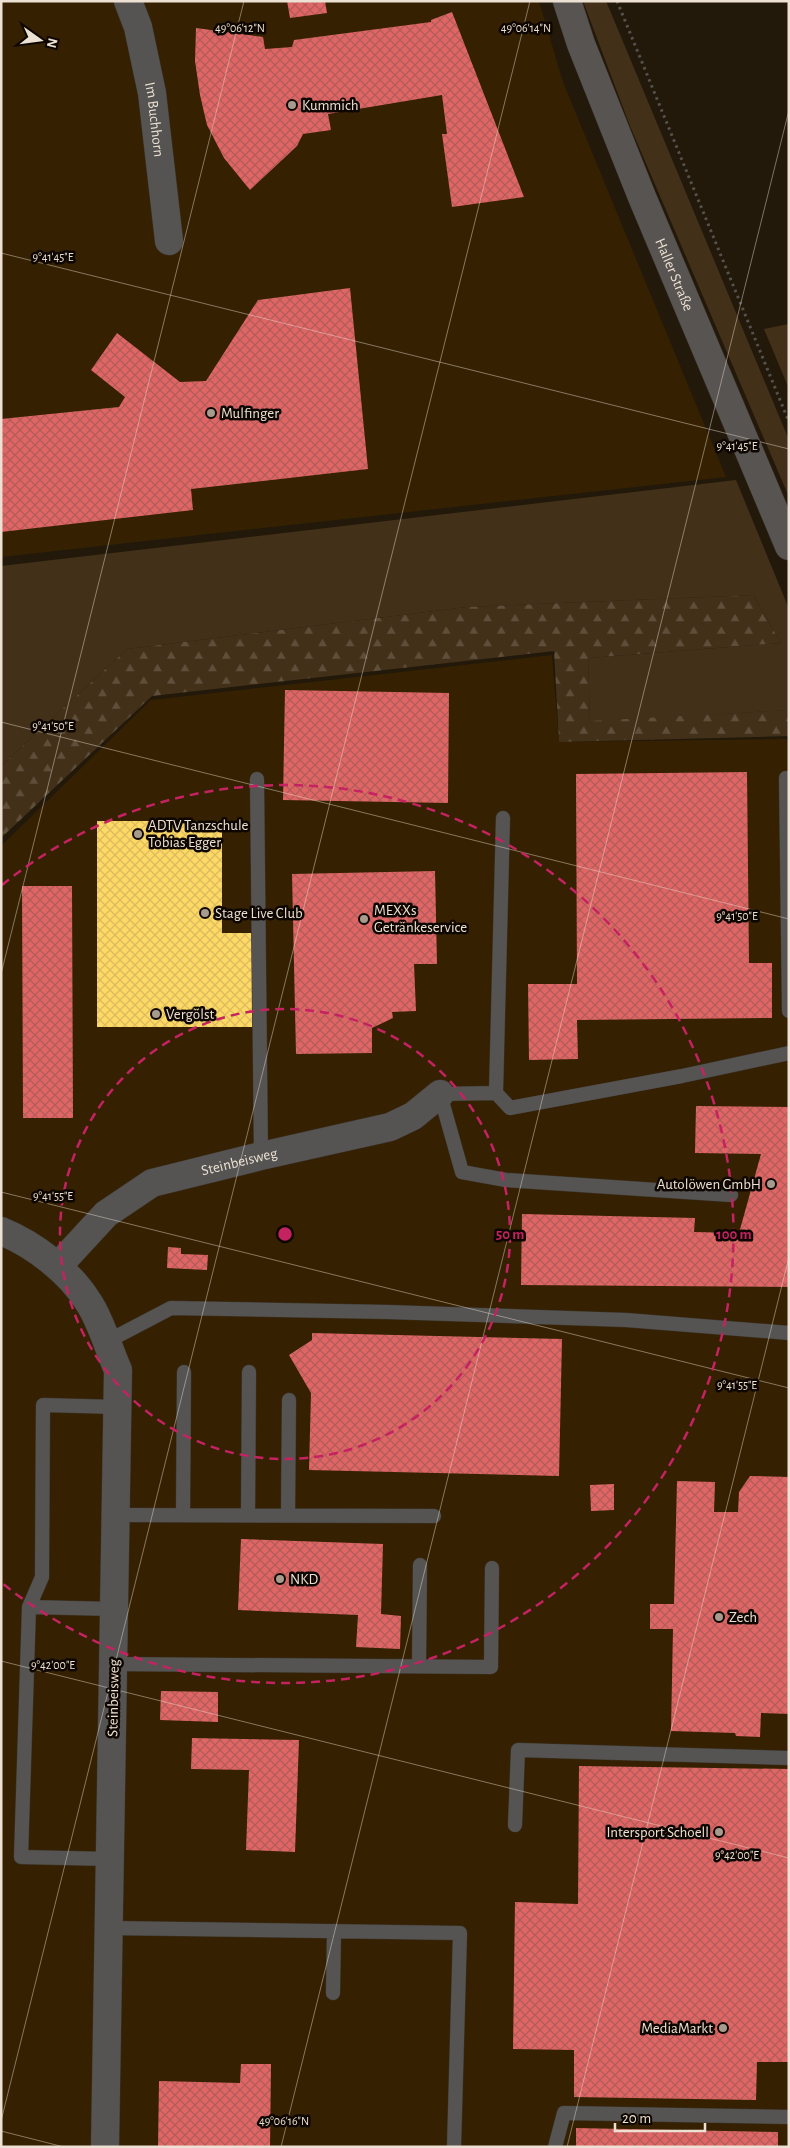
<svg xmlns="http://www.w3.org/2000/svg" width="790" height="2148" viewBox="0 0 790 2148" font-family="'Alegreya Sans',sans-serif">
  <defs>
    <pattern id="forest-firs" width="22" height="20" patternUnits="userSpaceOnUse" patternTransform="scale(1.25)"><rect width="22" height="20" fill="#433019"/><path d="M5 1l3.5 6h-7zM16 11l3.5 6h-7z" fill="#5e4e3a"/></pattern>
    <pattern id="homes-cross-hatch" width="8" height="8" patternUnits="userSpaceOnUse" patternTransform="scale(1.25)"><rect width="8" height="8" fill="#ffd966"/><path d="M0 0l8 8M0 8l8-8" fill="none" stroke="#dabb5e"/></pattern>
    <pattern id="shops-cross-hatch" width="8" height="8" patternUnits="userSpaceOnUse" patternTransform="scale(1.25)"><rect width="8" height="8" fill="#e06666"/><path d="M0 0l8 8M0 8l8-8" fill="none" stroke="#b25c5a"/></pattern>
  </defs>
  <rect width="100%" height="100%" fill="#22190b"/>
  <path fill="#352102" d="M 1,1 L 539,1 L 563,82 L 726,477 L 1,557 Z
    M 552,655 L 559,742 L 786,739 L 789,745 L 789,2147 L 1,2147 L 1,846 L 151,700 Z"/>
  <path fill="#433019" d="M 583,1 L 606,1 L 789,440 L 789,497 L 630,126 Z
    M 789,324 L 789,389 L 764,329 Z
    M 736,480 L 789,609 L 789,710 L 590,722 L 588,658 L 781,643 L 753,595 L 467,607 L 127,649 L 1,766 L 1,566 Z"/>
  <path fill="url(#forest-firs)" d="M 753,595 L 781,643 L 588,658 L 590,721 L 789,710 L 789,736 L 559,742 L 554,651 L 152,696 L 1,838 L 1,766 L 127,649 L 467,607 Z"/>
  <path fill="url(#homes-cross-hatch)" d="M 97,821 L 222,821 L 222,933 L 254,933 L 254,1027 L 97,1027 Z"/>
  <path fill="url(#shops-cross-hatch)" d="M 287,1 L 325,1 L 327,13 L 290,18 Z
    M 452,12 L 524,197 L 452,207 L 442,134 L 447,134 L 442,95 L 328,114 L 331,130 L 303,134 L 297,146 L 250,190 L 224,158 L 207,125 L 200,95 L 195,61 L 196,28 L 263,37 L 265,49 L 292,47 L 294,40 L 431,22 L 431,20 Z
    M 350,288 L 368,469 L 191,489 L 193,510 L 1,532 L 1,419 L 119,407 L 125,397 L 91,370 L 117,333 L 180,382 L 206,381 L 258,300 Z
    M 285,690 L 449,693 L 448,803 L 283,800 Z
    M 747,772 L 749,963 L 772,963 L 772,1018 L 577,1020 L 578,1059 L 529,1060 L 528,984 L 577,984 L 576,774 Z
    M 435,871 L 437,964 L 414,964 L 416,1011 L 392,1012 L 393,1018 L 372,1028 L 372,1053 L 296,1054 L 292,874 Z
    M 22,886 L 72,886 L 73,1118 L 23,1118 Z
    M 696,1106 L 789,1107 L 789,1287 L 521,1285 L 522,1214 L 695,1218 L 694,1232 L 739,1233 L 761,1154 L 695,1153 Z
    M 168,1247 L 181,1248 L 181,1254 L 208,1255 L 207,1270 L 167,1268 Z
    M 312,1333 L 562,1339 L 559,1476 L 309,1470 L 311,1393 L 289,1355 L 312,1340 Z
    M 750,1476 L 789,1477 L 789,1714 L 761,1713 L 760,1737 L 736,1736 L 735,1733 L 671,1731 L 673,1629 L 650,1629 L 650,1604 L 674,1604 L 677,1481 L 715,1482 L 714,1512 L 738,1512 L 739,1492 Z
    M 614,1484 L 614,1510 L 591,1511 L 590,1485 Z
    M 241,1539 L 383,1544 L 381,1614 L 401,1616 L 400,1649 L 356,1647 L 358,1615 L 238,1610 Z
    M 161,1691 L 218,1692 L 218,1722 L 160,1720 Z
    M 192,1738 L 299,1740 L 295,1852 L 246,1850 L 249,1770 L 191,1769 Z
    M 579,1766 L 789,1769 L 789,2062 L 757,2062 L 756,2100 L 574,2097 L 574,2050 L 513,2049 L 515,1902 L 578,1904 Z
    M 241,2064 L 271,2064 L 270,2147 L 158,2147 L 159,2081 L 240,2083 Z
    M 576,2128 L 778,2132 L 778,2147 L 576,2147 Z"/>
  <g fill="none" stroke-linecap="round" stroke-linejoin="round">
    <g stroke="#3d3429" stroke-width="15">
      <path id="lane" d="M 786,778 L 789,1011
        M 257,779 L 261,1156
        M 503,818 L 496,1093 L 440,1094 L 462,1172 L 506,1180 L 731,1195
        M 496,1093 L 510,1108 L 682,1076 L 789,1053
        M 106,1342 L 171,1308 L 388,1312 L 626,1320 L 789,1333
        M 115,1515 L 434,1516
        M 183,1515 L 184,1372
        M 248,1515 L 249,1372
        M 288,1515 L 289,1400
        M 29,1607 L 42,1577 L 43,1405 L 117,1407
        M 113,1664 L 491,1667 L 492,1568
        M 419,1666 L 420,1565
        M 515,1825 L 518,1750 L 789,1758
        M 110,1859 L 21,1857 L 29,1607 L 114,1609
        M 108,1928 L 460,1933 L 454,2147
        M 333,1993 L 334,1931
        M 555,2147 L 564,2113 L 789,2117"/>
    </g>
    <g stroke="#3d3429" stroke-width="29">
      <g id="street">
        <path id="s1" d="M 128,1 L 138,27 L 152,93 L 169,241"/>
        <path d="M 1,1231 C 35,1245 70,1272 89,1303 C 101,1321 109,1350 118,1370 L 105,2147"/>
        <path id="s2" d="M 58,1266 L 106,1214 L 152,1183 L 261,1156 L 390,1127 L 413,1116 L 440,1094"/>
      </g>
    </g>
    <g stroke="#3d3429" stroke-width="29">
      <g id="primary">
        <path id="s3" d="M 567,1 L 581,44 L 642,197 L 789,546"/>
      </g>
    </g>
    <path stroke="#55524e" stroke-width="3" stroke-dasharray="2.5 4" stroke-linecap="butt" d="M 617,1 L 789,422"/>
    <use href="#lane" stroke="#555453" stroke-width="14"/>
    <use href="#street" stroke="#555453" stroke-width="28"/>
    <use href="#primary" stroke="#575451" stroke-width="28"/>
  </g>
  <path fill="none" stroke="#ede1d3" stroke-width="1" stroke-opacity="0.45" d="M 1,253 L 789,449M 1,722 L 789,919M 1,974 L 244,1M 1,1192 L 789,1388M 1,1661 L 789,1858M 1,2121 L 530,1M 1,2131 L 64,2147M 281,2147 L 789,110M 567,2147 L 789,1257"/>
  <g fill="none" stroke="#c42261" stroke-width="2.5" stroke-dasharray="9 6">
    <circle cx="285" cy="1234" r="225"/>
    <path d="M2 885A449 449 0 1 1 2 1583"/>
  </g>
  <g fill="#a69b8d" stroke="#0e0701" stroke-width="2">
    <circle cx="292" cy="105" r="5"/>
    <circle cx="211" cy="413" r="5"/>
    <circle cx="138" cy="834" r="5"/>
    <circle cx="205" cy="913" r="5"/>
    <circle cx="364" cy="919" r="5"/>
    <circle cx="156" cy="1014" r="5"/>
    <circle cx="771" cy="1184" r="5"/>
    <circle cx="280" cy="1579" r="5"/>
    <circle cx="719" cy="1617" r="5"/>
    <circle cx="719" cy="1832" r="5"/>
    <circle cx="723" cy="2028" r="5"/>
  </g>
  <g text-anchor="middle" stroke-width="5" stroke-linejoin="round" paint-order="stroke">
    <g font-size="15" fill="#ede1d3" stroke="#0e0701" text-anchor="start">
      <text x="302" y="110">Kummich</text>
      <text x="221" y="418">Mulfinger</text>
      <text x="148" y="830">ADTV Tanzschule<tspan x="148" dy="17">Tobias Egger</tspan></text>
      <text x="374" y="915">MEXXs<tspan x="374" dy="17">Getränkeservice</tspan></text>
      <text x="215" y="918">Stage Live Club</text>
      <text x="166" y="1019">Vergölst</text>
      <text x="761" y="1189" text-anchor="end">Autolöwen GmbH</text>
      <text x="290" y="1584">NKD</text>
      <text x="729" y="1622">Zech</text>
      <text x="709" y="1837" text-anchor="end">Intersport Schoell</text>
      <text x="713" y="2033" text-anchor="end">MediaMarkt</text>
    </g>
    <g font-size="15" fill="#ede1d3" stroke="#0e0701">
      <text dy="5" stroke="none"><textPath href="#s1" startOffset="122">Im Buchhorn</textPath></text>
      <text dy="5" stroke="none"><textPath href="#s3" startOffset="294">Haller Straße</textPath></text>
      <text dy="5" stroke="none"><textPath href="#s2" startOffset="216">Steinbeisweg</textPath></text>
      <text transform="translate(113 1698) rotate(-89)" y="5">Steinbeisweg</text>
    </g>
  </g>
  <g font-size="12" text-anchor="middle" fill="#ede1d3" stroke="#0e0701" stroke-width="5" stroke-linejoin="round" paint-order="stroke">
    <text x="240" y="32">49°06'12"N</text>
    <text x="526" y="32">49°06'14"N</text>
    <text x="53" y="261">9°41'45"E</text>
    <text x="737" y="450">9°41'45"E</text>
    <text x="53" y="730">9°41'50"E</text>
    <text x="737" y="920">9°41'50"E</text>
    <text x="53" y="1200">9°41'55"E</text>
    <text x="737" y="1389">9°41'55"E</text>
    <text x="53" y="1669">9°42'00"E</text>
    <text x="737" y="1859">9°42'00"E</text>
    <text x="284" y="2125">49°06'16"N</text>
  </g>
  <circle cx="285" cy="1234" r="8" fill="#c42261" stroke="#0e0701" stroke-width="2.5"/>
  <g font-size="15" text-anchor="middle" font-weight="bold" fill="#c42261" stroke="#0e0701" stroke-width="5" stroke-linejoin="round" paint-order="stroke">
    <text x="510" y="1239">50 m</text>
    <text x="734" y="1239">100 m</text>
  </g>
  <rect width="790" height="2148" fill="none" stroke="#ede1d3" stroke-width="5"/>
  <g transform="translate(40 40) rotate(104)" stroke="#0e0701" stroke-width="4" paint-order="stroke">
  <path d="M0-4L9 19L0 12L-9 19Z" fill="#ede1d3"/>
  <text y="-8" font-size="14" font-weight="bold" text-anchor="middle" fill="#ede1d3">N</text>
  </g>
  <path d="M615 2123v8h90v-8" fill="none" stroke="#ede1d3" stroke-width="2.5"/>
  <text x="622" y="2123" font-size="15" fill="#ede1d3" stroke="#0e0701" stroke-width="4" paint-order="stroke">20 m</text>
</svg>
